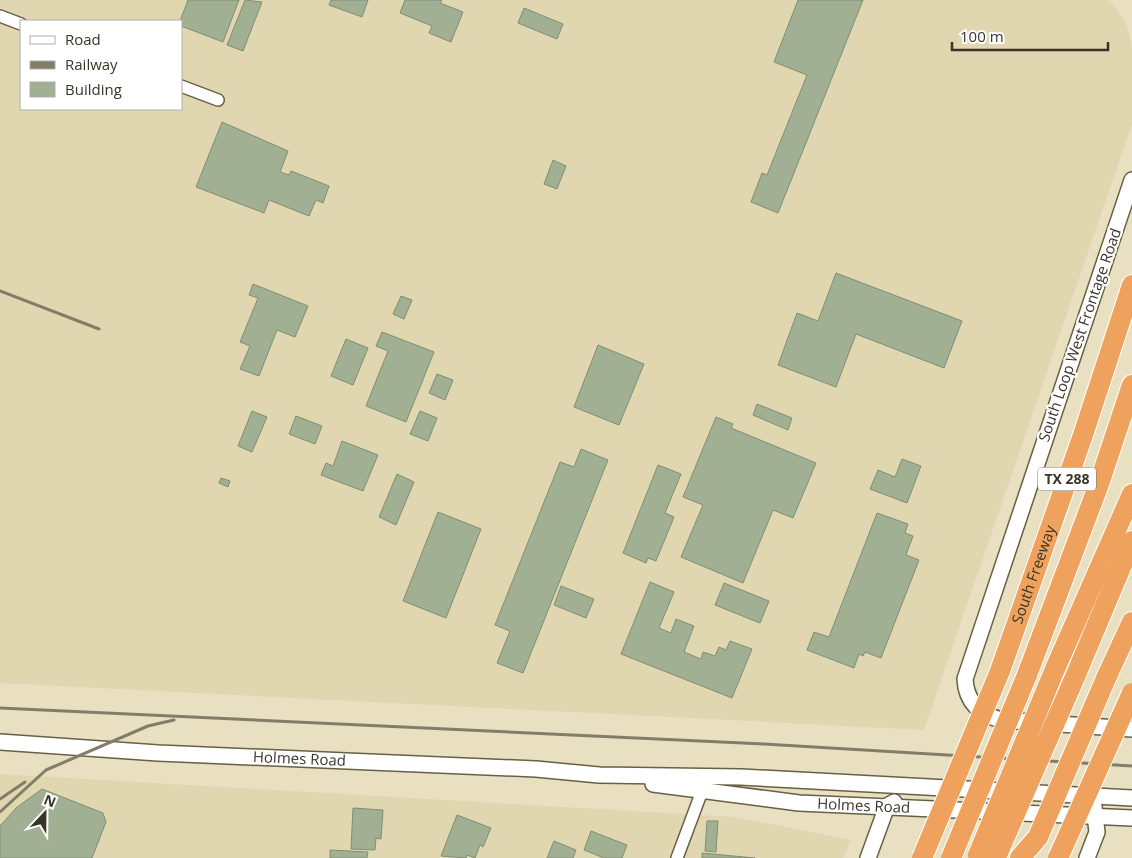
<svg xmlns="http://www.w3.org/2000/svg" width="1132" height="858" viewBox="0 0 1132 858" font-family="'Open Sans',sans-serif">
  <rect width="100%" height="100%" fill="#e8e0c1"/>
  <path fill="#e0d6b0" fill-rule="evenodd" d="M 0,0 L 1109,0 L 1126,22 L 1132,46 L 1132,124 L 924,730 L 0,683 ZM 21,21 L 181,21 L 181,109 L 21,109 Z
    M 0,774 L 735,817 L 851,840 L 843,858 L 0,858 Z"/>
  <path fill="#a1af93" stroke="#808e73" d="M 188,0 L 239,0 L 223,42 L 181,26 L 180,21 Z
    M 245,0 L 262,2 L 243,51 L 227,45 Z
    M 331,0 L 368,0 L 362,17 L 329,5 Z
    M 405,0 L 442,0 L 440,3 L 463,12 L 451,42 L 429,33 L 432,26 L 400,13 Z
    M 798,0 L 863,0 L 778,213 L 751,202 L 762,173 L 767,175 L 807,75 L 774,62 Z
    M 524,8 L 563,24 L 557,39 L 518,23 Z
    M 222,122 L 288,151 L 280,172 L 289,175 L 291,171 L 329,186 L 323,203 L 316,200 L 309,216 L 269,200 L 264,213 L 196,187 Z
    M 553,160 L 566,166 L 557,189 L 544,184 Z
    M 836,273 L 962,321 L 944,368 L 856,334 L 836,387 L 778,365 L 797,313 L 818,321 Z
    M 253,284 L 308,306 L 295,337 L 277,330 L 259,376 L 240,369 L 250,346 L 240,342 L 258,298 L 249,295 Z
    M 401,296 L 412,300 L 404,319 L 393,314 Z
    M 382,332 L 434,352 L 406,422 L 366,406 L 388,351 L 376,346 Z
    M 346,339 L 368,348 L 353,385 L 331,376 Z
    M 598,345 L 644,364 L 619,425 L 574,407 Z
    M 437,374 L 453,380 L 445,400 L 429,393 Z
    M 757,404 L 792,418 L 788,430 L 753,415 Z
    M 252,411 L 267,417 L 252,452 L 238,446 Z
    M 420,411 L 437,418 L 428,441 L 410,434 Z
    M 296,416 L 322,426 L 315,444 L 289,434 Z
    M 716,417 L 733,424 L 731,428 L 816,463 L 793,518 L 773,510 L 743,583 L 681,557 L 703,505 L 683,497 Z
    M 342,441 L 378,455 L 363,491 L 321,475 L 326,463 L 333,466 Z
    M 581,449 L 608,460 L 523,673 L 497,663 L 510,631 L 495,625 L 560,462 L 574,467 Z
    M 902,459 L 921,466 L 907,503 L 870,489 L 878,470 L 895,477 Z
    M 658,465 L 681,474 L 665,513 L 674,517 L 656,561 L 648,558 L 646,563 L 623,553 Z
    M 397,474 L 414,482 L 396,525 L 379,517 Z
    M 221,478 L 230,481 L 228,487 L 219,483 Z
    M 438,512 L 481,529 L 446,618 L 403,601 Z
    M 877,513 L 908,524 L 905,533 L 913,536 L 906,555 L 919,560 L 881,658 L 865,652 L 863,656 L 859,654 L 854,668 L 807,650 L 814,632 L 829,637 Z
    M 650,582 L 674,592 L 659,628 L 671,633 L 676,619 L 694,626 L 684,652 L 701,659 L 703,652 L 715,656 L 719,647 L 726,650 L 730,641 L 752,649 L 732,698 L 621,654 Z
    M 724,583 L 769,601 L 760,623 L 715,605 Z
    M 561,586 L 594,599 L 586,618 L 554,605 Z
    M 42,789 L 103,813 L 106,822 L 92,858 L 0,858 L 0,826 L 16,808 Z
    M 353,808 L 383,810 L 381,839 L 376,838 L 375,850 L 351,849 Z
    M 457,815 L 491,828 L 483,847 L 480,845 L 475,858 L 467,855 L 466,858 L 441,856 Z
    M 707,821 L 718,821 L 716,852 L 705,851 Z
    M 591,831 L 627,845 L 622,858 L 604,858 L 584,850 Z
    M 554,841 L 576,850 L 573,858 L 547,858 Z
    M 330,850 L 368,852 L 367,858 L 330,858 Z
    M 702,853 L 755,858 L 702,858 Z"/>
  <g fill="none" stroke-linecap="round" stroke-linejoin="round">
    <g stroke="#676044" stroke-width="14">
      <path id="minor" d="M 0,16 L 21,24
        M 181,86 L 218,100
        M 677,858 L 702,791"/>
    </g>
    <g stroke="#676044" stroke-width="18">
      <g id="secondary">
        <path d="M 1132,180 L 965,679 C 966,702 980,715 1002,720 L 1132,729"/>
        <path id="s1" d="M 0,742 L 158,753 L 536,769 L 599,775 L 741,777 L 1132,798"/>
        <path id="s2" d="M 653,784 L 799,803 L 1132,818"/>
        <path d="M 868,858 L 887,806 L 894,802"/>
        <path d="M 1087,858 L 1097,832 L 1094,806"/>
      </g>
    </g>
    <g stroke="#fff" stroke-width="22">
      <g id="motorway">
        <path d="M 1055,669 L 1132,494"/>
        <path id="s3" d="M 1000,671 L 1083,435 L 1132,285"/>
        <path d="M 1027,675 L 1099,484 L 1132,385"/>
        <path d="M 1107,676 L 1132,622"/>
        <path d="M 1075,677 L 1132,541"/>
        <path d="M 1020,858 L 1038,837"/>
      </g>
    </g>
    <use href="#minor" stroke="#fff" stroke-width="11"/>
    <use href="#secondary" stroke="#fff" stroke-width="15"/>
    <use href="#motorway" stroke="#eea25d" stroke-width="20"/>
    <path stroke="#827d69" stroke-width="3" d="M 0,291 L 99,329
      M 0,708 L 764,744 L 1132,766
      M 0,799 L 25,782
      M 0,812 L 46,770 L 148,726 L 174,720"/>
    <g stroke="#fff" stroke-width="22" stroke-linecap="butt">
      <path id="motorway-bridge" d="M 1038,837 L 1107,676
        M 978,855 L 1055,669
        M 997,855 L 1075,677
        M 922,858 L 1000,671
        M 951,858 L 1027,675
        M 1058,858 L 1132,693"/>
    </g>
    <use href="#motorway-bridge" stroke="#eea25d" stroke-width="20"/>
  </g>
  <g text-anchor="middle" stroke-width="4.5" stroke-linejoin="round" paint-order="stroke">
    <rect fill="#fff" stroke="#747268" stroke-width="1" x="1038" y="467.5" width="58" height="23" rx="4"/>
    <g font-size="14" font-weight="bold" fill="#383528">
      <text x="1067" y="484">TX 288</text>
    </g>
    <g font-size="15" fill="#383528" stroke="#fff">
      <text transform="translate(1080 335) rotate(-71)" y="5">South Loop West Frontage Road</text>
      <text dy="5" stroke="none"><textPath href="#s3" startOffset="102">South Freeway</textPath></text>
      <text dy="5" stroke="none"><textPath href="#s1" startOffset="300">Holmes Road</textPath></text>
      <text dy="5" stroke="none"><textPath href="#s2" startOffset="212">Holmes Road</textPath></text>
    </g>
  </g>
  <rect x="20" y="20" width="162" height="90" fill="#ffffff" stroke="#afaea9"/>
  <rect x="30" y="36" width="25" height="8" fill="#ffffff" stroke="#afaea9"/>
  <text x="65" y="45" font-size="15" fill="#383528">Road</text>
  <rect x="30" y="61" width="25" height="8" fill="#827d69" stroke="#afaea9"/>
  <text x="65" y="70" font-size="15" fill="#383528">Railway</text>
  <rect x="30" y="82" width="25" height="15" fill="#a1af93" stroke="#afaea9"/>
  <text x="65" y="95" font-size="15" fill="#383528">Building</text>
  <g transform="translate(45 813) rotate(22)" stroke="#ffffff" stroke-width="4" paint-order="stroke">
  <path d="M0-4L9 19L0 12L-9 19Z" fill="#383528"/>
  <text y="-8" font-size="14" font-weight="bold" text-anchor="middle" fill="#383528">N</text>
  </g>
  <path d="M952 42v8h156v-8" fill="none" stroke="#383528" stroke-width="2.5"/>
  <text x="960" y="42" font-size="15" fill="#383528" stroke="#ffffff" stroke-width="4" paint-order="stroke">100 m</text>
</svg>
